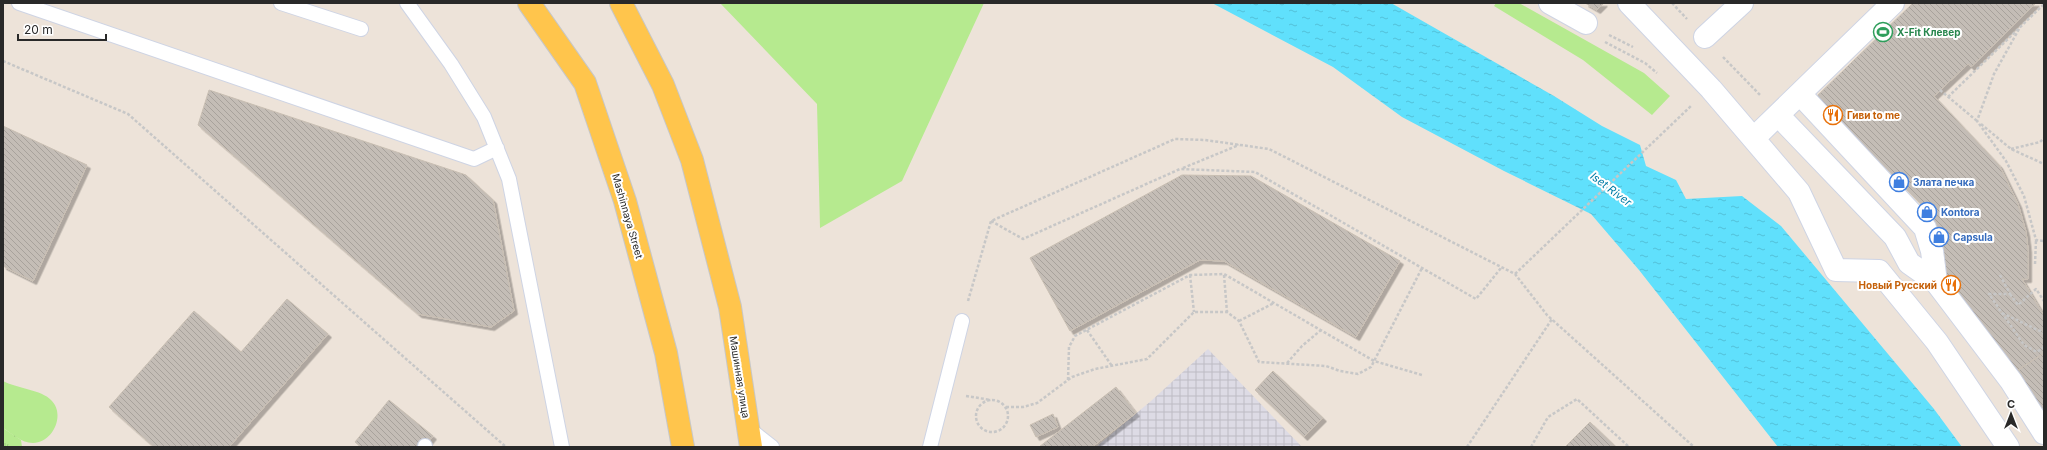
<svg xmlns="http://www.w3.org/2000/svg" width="2047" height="450" viewBox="0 0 2047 450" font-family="Inter,sans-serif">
  <defs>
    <pattern id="industrial-grid" width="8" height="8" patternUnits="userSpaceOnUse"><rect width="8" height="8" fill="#dddbe5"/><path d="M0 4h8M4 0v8" fill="none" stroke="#bebcc4"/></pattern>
    <pattern id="park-tufts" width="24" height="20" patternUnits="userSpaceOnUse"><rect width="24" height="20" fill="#b6ea8f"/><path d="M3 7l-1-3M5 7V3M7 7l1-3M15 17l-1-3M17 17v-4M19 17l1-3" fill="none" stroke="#9cc97b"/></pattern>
    <pattern id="water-ripples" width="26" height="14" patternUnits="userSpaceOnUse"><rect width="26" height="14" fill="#60e0fc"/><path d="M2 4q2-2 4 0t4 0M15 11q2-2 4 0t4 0" fill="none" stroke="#53c0d8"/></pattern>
    <pattern id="building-back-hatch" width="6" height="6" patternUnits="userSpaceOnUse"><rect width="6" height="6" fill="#c4bdb6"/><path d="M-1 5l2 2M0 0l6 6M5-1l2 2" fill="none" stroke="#a8a29c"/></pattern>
    <filter id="shadow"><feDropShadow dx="3.5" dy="3.5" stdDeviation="0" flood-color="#0004"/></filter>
  </defs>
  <rect width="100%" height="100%" fill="#ede3d9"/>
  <path fill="url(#industrial-grid)" d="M 1208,349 L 1302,447 L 1096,447 L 1151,401 Z"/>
  <path fill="#b6ea8f" d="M 720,3 L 984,3 L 902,181 L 820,228 L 817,104 Z
    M 1496,3 L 1519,3 L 1644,73 L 1670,96 L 1652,115 L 1583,60 L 1494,6 Z
    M 3,381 C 16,388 42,390 51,400 C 66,414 53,443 33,443 C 21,443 13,434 3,428 Z"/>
  <path fill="url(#park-tufts)" d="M 3,428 L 21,440 L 22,447 L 3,447 Z"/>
  <path fill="url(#water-ripples)" d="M 1212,3 L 1391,3 L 1554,96 L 1602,126 L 1640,145 L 1646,166 L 1676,180 L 1686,199 L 1742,196 L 1781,226 L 1934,409 L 1962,447 L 1778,447 L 1639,270 L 1591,214 L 1504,171 L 1402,117 L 1333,67 Z"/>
  <path fill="url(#building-back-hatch)" stroke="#c9bfb3" filter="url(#shadow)" d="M 1585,3 L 1604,3 L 1597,10 Z
    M 1913,3 L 2036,3 L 1971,67 L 1968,64 L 1934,96 L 1999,165 L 2018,204 L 2026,232 L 2028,249 L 2028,279 L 2022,279 L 2044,316 L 2044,353 L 2015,372 L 1943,275 L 1942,246 L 1934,222 L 1920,203 L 1816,97 Z
    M 209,90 L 466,175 L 493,200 L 514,311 L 491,327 L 418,314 L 198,125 Z
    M 3,126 L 87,165 L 33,281 L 3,266 Z
    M 1182,175 L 1251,176 L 1400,261 L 1356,337 L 1224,261 L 1200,260 L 1070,331 L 1030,258 Z
    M 287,299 L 328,334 L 229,447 L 154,447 L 109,407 L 194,311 L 241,352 Z
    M 2044,353 L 2044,415 L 2015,372 Z
    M 1273,371 L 1323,418 L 1304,437 L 1255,390 Z
    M 1116,387 L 1136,413 L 1092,447 L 1039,447 Z
    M 389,400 L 433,436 L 424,447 L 361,447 L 355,442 Z
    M 1053,414 L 1058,427 L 1036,437 L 1030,425 Z
    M 1590,422 L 1616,447 L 1565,447 Z"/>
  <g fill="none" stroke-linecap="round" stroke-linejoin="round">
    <g stroke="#ced4e4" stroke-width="16">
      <path id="lane" d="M 19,3 L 474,159 L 497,148
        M 281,3 L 361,29
        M 407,3 L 451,64 L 484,117 L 509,179 L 562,447
        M 748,428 L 772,447
        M 425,446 L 425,447
        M 930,447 L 962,321"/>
    </g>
    <g stroke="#ced4e4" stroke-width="24">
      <path id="street" d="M 1550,3 L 1586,23
        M 1629,3 L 1711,89 L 1799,192 L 1836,270 L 1879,271 L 1937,342 L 2008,447
        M 1705,37 L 1742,3
        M 1800,94 L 1925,228 L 1932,251 L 1936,282 L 2011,381 L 2044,433
        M 1778,115 L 1895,237 L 1909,263 L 1936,282
        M 1754,138 L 1893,3"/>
    </g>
    <g stroke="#c7c7c7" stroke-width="24">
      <path id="primary" d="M 529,3 L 585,83 L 625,201 L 666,353 L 683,447
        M 621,3 L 663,85 L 692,160 L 730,307 L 751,447"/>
    </g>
    <path stroke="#c7c7c7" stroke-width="2.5" stroke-dasharray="3 2" stroke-linecap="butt" d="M 1672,3 L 1687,19
      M 2019,29 L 1994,74 L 1977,121 L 2006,161 L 2024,196 L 2036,240 L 2044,241
      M 1609,35 L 1633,47
      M 1605,42 L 1645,63 L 1657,73
      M 1723,57 L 1760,95
      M 3,61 L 128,114 L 506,447
      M 1940,90 L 1977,121
      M 1948,97 L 2044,4
      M 1981,124 L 2011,149 L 2044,164
      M 2011,149 L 2040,142 L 2044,138
      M 1183,168 L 1239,145
      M 991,221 L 1023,239 L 1180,169 L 1255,172 L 1476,299 L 1501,268
      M 2035,264 L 2036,240
      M 1515,274 L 1691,106
      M 1190,275 L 1194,312
      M 1224,275 L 1227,312
      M 2000,275 L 2010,294 L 1989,294 L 2024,345 L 2037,352 L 2044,347
      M 2010,294 L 2018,305 L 2036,289 L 2044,301
      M 968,301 L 991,221 L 1175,139 L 1205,140 L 1269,149 L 1515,274 L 1547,315 L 1694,447
      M 2002,313 L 2044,333
      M 1239,321 L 1274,303
      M 1087,330 L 1112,366
      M 1287,363 L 1302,346 L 1321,330
      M 1068,380 L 1069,347 L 1075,336 L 1190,275 L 1224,274 L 1374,361 L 1422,375
      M 966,396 L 991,400
      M976 416a16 16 0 1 1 32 0a16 16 0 1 1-32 0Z
      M 1006,407 L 1023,407 L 1037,403 L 1072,377 L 1095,369 L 1147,359 L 1194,312 L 1227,312 L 1239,321 L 1259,362 L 1326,366 L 1340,371 L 1358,374 L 1371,367 L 1422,268
      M 1467,447 L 1552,319
      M 1531,447 L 1548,417 L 1577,399 L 1629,447"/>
    <use href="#lane" stroke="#fff" stroke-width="14"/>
    <use href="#street" stroke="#fff" stroke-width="22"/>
    <use href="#primary" stroke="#ffc54c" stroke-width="22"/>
  </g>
  <defs>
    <g id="stadium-ring" transform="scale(1)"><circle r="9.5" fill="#fff" stroke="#2e9e5b" stroke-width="1.5"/><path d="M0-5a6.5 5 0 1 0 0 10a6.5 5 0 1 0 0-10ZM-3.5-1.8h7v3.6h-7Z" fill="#2e9e5b"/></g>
    <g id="restaurant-ring" transform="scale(1)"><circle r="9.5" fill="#fff" stroke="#e8710a" stroke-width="1.5"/><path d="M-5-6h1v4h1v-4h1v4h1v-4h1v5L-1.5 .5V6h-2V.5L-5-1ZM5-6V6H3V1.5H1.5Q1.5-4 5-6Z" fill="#e8710a"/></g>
    <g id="shop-ring" transform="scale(1)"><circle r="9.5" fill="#fff" stroke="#3f7fe0" stroke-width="1.5"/><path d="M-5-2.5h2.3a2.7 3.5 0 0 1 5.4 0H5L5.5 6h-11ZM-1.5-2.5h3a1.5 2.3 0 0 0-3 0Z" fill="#3f7fe0"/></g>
  </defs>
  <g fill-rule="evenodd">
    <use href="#stadium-ring" x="1883" y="32"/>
    <use href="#restaurant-ring" x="1833" y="115"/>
    <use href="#shop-ring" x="1899" y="182"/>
    <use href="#shop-ring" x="1927" y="212"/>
    <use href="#shop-ring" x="1939" y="237"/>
    <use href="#restaurant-ring" x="1951" y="285"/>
  </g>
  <g text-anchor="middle" stroke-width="4" stroke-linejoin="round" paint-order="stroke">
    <g font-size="10" font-weight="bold" fill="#27864d" stroke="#fff" text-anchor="start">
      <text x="1897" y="36">X-Fit Клевер</text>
    </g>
    <g font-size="10" font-weight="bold" fill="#c56008" stroke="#fff" text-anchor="start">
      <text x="1847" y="119">Гиви to me</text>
      <text x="1937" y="289" text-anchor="end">Новый Русский</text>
    </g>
    <g font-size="10" font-weight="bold" fill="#366cbe" stroke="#fff" text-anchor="start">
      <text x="1913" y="186">Злата печка</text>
      <text x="1941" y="216">Kontora</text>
      <text x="1953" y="241">Capsula</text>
    </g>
    <g font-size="10" fill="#292929" stroke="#fff">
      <text transform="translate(628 216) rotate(74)" y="4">Mashinnaya Street</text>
      <text transform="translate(740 377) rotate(81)" y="4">Машинная улица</text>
    </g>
    <g font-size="11" font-style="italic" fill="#007ca6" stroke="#fff">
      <text transform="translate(1611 189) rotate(37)" y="4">Iset River</text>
    </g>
  </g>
  <rect width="2047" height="450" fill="none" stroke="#292929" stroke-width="8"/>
  <g transform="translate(2011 414)" stroke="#ffffff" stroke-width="3" paint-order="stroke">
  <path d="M0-3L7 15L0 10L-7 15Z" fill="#292929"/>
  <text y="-6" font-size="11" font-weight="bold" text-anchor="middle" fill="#292929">С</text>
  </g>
  <path d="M18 34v6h88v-6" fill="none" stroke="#292929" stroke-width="2"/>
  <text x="24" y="34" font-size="12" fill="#292929" stroke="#ffffff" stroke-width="3" paint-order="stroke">20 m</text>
</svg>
